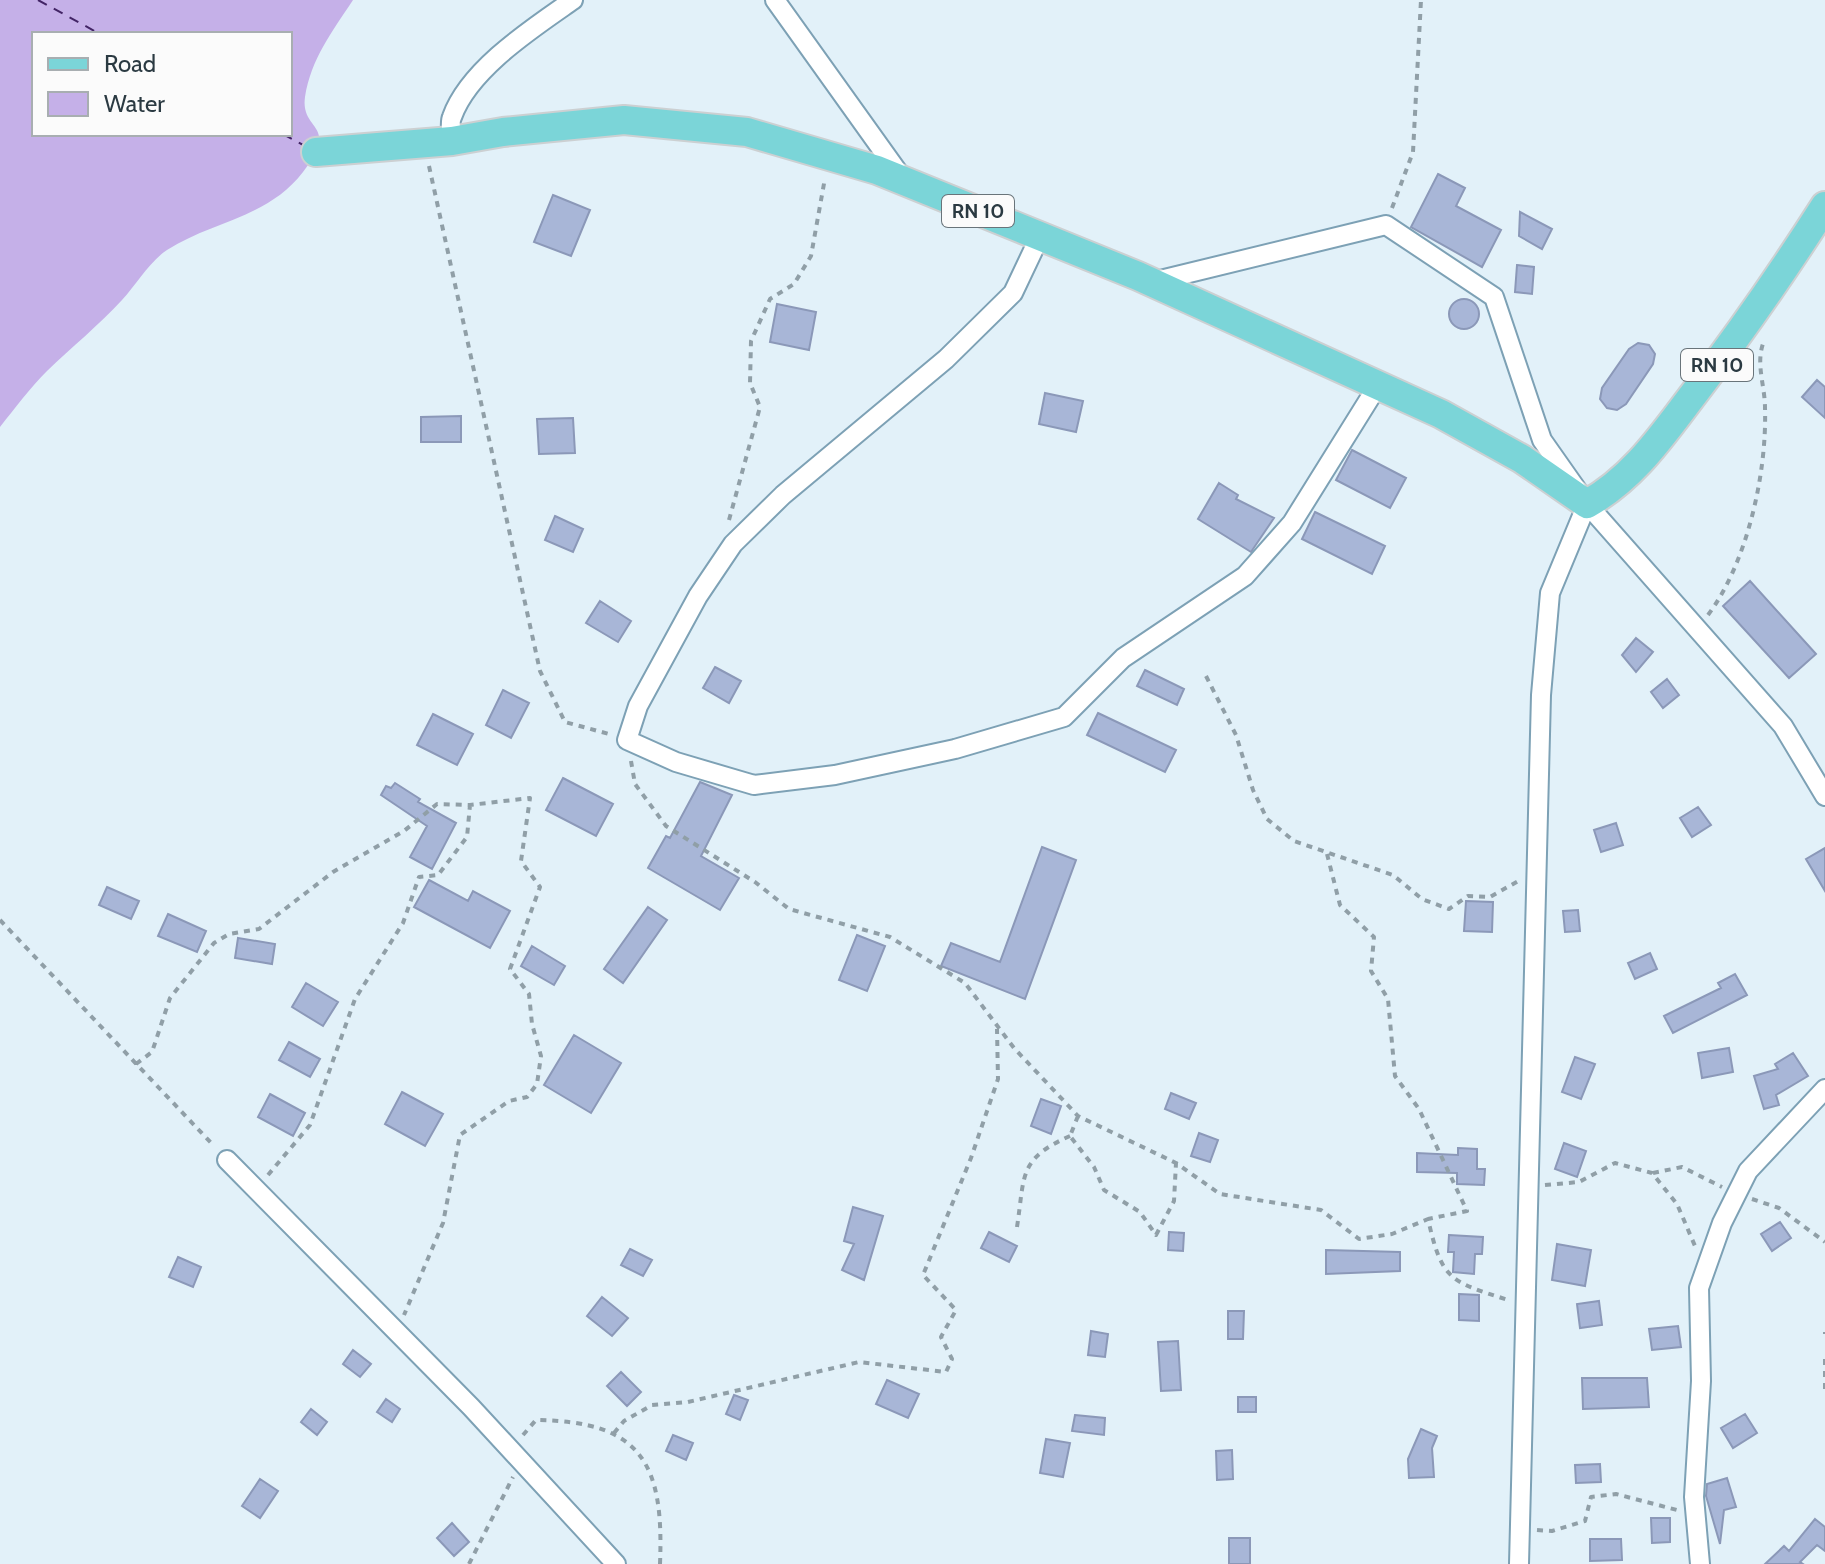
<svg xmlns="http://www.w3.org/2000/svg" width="1825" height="1564" viewBox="0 0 1825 1564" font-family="Cabin,sans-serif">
  <rect width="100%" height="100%" fill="#e2f1f9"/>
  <path fill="#c5b0e8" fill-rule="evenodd" d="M 0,0 L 353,0 C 332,32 311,59 305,97 C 300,132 341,123 303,172 C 268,218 212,221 167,250 C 150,261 136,285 122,300 C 99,325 72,347 47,371 C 30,388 15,408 0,427 ZM 34,34 L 290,34 L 290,134 L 34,134 Z"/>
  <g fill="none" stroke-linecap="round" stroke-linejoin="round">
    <path stroke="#422465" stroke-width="2" stroke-dasharray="10 8" stroke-linecap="butt" d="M 38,0 L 100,34
      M 283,134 L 305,146"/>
  </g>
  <path fill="#a8b6d7" stroke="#8b98b8" stroke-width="2" d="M 1438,174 L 1465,188 L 1456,206 L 1501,230 L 1482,267 L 1411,227 Z
    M 553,195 L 590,210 L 571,256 L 534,242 Z
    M 1520,212 L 1552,229 L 1542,249 L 1519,236 Z
    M 1517,265 L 1534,267 L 1532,294 L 1515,292 Z
    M1449 314a15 15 0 1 1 30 0a15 15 0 1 1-30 0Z
    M 777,304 L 816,312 L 809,350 L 770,342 Z
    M 1638,343 L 1649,345 L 1655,354 L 1653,364 L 1626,404 L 1617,410 L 1607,408 L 1600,399 L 1602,388 L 1629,349 Z
    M 1817,380 L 1825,387 L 1825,418 L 1802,397 Z
    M 1045,393 L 1083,401 L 1076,432 L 1039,424 Z
    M 461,416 L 461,442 L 421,442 L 421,417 Z
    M 573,418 L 575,453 L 539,454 L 537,419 Z
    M 1352,450 L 1406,478 L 1390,508 L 1336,480 Z
    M 1219,483 L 1238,495 L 1236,499 L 1274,518 L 1251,552 L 1198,519 Z
    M 1315,512 L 1385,546 L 1372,574 L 1302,539 Z
    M 555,516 L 583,529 L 573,552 L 545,540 Z
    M 1750,581 L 1816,654 L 1789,678 L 1723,606 Z
    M 600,601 L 631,621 L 618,642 L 586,623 Z
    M 1636,638 L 1653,652 L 1636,672 L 1622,655 Z
    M 715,667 L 741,681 L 729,703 L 703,688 Z
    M 1145,670 L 1184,689 L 1177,705 L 1137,686 Z
    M 1667,679 L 1679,695 L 1663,708 L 1651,692 Z
    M 503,690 L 529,703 L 511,738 L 486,725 Z
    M 1098,713 L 1176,750 L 1165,772 L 1087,735 Z
    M 433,714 L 473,734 L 457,765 L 417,745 Z
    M 563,778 L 613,804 L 596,836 L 546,810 Z
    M 700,782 L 732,795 L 701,856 L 739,878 L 720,910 L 648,868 L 666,836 L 670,838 Z
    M 395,783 L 420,799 L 418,802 L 456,823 L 432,869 L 410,857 L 427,826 L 381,795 L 386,786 L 391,788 Z
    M 1698,807 L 1711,825 L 1692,837 L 1680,818 Z
    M 1616,823 L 1623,845 L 1601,852 L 1594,830 Z
    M 1042,847 L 1076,860 L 1025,999 L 941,966 L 951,943 L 1000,962 Z
    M 1825,848 L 1825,891 L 1806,859 Z
    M 429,880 L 468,901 L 473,891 L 510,911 L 490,948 L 414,907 Z
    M 107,887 L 139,901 L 131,919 L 99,905 Z
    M 1466,901 L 1493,902 L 1492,932 L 1464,931 Z
    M 648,907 L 667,920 L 623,983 L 604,969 Z
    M 1578,910 L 1580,931 L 1565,932 L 1563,911 Z
    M 168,914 L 206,931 L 197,952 L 158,936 Z
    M 857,935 L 885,946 L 867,991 L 839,980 Z
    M 238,938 L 275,944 L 272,964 L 235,958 Z
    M 532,946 L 565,966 L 554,985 L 521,966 Z
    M 1650,953 L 1657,969 L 1635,979 L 1628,963 Z
    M 1735,974 L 1747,995 L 1673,1033 L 1664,1016 L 1721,988 L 1718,983 Z
    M 306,983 L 338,1002 L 323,1026 L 292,1007 Z
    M 574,1035 L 621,1063 L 591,1113 L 544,1085 Z
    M 289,1042 L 320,1059 L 310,1077 L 279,1060 Z
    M 1729,1048 L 1733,1072 L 1702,1078 L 1698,1053 Z
    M 1793,1053 L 1808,1076 L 1776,1095 L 1779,1105 L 1764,1109 L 1754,1076 L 1778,1069 L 1775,1064 Z
    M 1575,1057 L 1595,1064 L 1581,1099 L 1562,1092 Z
    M 402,1092 L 443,1114 L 425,1146 L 385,1124 Z
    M 1171,1093 L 1196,1103 L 1189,1119 L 1165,1109 Z
    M 270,1094 L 305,1113 L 293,1136 L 258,1117 Z
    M 1041,1099 L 1061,1106 L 1051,1134 L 1031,1126 Z
    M 1199,1133 L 1218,1140 L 1210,1162 L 1191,1156 Z
    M 1564,1143 L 1586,1151 L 1577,1177 L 1555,1169 Z
    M 1458,1148 L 1477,1149 L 1477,1169 L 1485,1169 L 1484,1185 L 1457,1184 L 1457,1173 L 1417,1172 L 1417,1153 L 1458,1155 Z
    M 853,1207 L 883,1216 L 864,1280 L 842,1270 L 854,1244 L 844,1241 Z
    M 1780,1222 L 1791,1238 L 1772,1251 L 1761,1234 Z
    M 989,1232 L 1017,1246 L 1009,1262 L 981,1248 Z
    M 1169,1232 L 1184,1233 L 1183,1251 L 1168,1250 Z
    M 1449,1235 L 1483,1237 L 1482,1254 L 1475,1254 L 1474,1274 L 1453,1272 L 1454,1252 L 1448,1252 Z
    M 1557,1244 L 1591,1250 L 1585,1286 L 1552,1280 Z
    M 630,1249 L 652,1260 L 643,1276 L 621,1265 Z
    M 1326,1250 L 1400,1252 L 1400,1271 L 1326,1274 Z
    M 178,1257 L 201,1267 L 193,1287 L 169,1277 Z
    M 1459,1294 L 1479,1295 L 1479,1321 L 1459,1320 Z
    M 602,1297 L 628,1318 L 612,1336 L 587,1316 Z
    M 1599,1301 L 1602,1325 L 1580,1328 L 1577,1304 Z
    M 1228,1311 L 1244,1311 L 1243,1339 L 1228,1339 Z
    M 1678,1326 L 1681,1347 L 1652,1350 L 1649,1329 Z
    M 1091,1331 L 1108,1334 L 1105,1357 L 1088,1355 Z
    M 1178,1341 L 1181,1390 L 1161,1391 L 1158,1342 Z
    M 353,1350 L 371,1364 L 360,1377 L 343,1364 Z
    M 621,1372 L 641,1392 L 627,1406 L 607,1386 Z
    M 1582,1378 L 1647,1378 L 1649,1407 L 1583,1409 Z
    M 887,1380 L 919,1394 L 908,1418 L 876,1404 Z
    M 734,1395 L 748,1400 L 740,1420 L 726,1414 Z
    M 1238,1397 L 1256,1397 L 1256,1412 L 1238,1412 Z
    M 386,1399 L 400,1409 L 392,1422 L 377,1412 Z
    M 311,1409 L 327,1422 L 317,1435 L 301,1422 Z
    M 1745,1414 L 1757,1433 L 1733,1448 L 1721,1428 Z
    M 1075,1415 L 1105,1418 L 1104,1435 L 1072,1431 Z
    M 1421,1429 L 1437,1436 L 1432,1448 L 1434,1477 L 1409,1478 L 1408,1459 Z
    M 673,1435 L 693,1443 L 686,1460 L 666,1451 Z
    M 1046,1439 L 1070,1443 L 1063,1477 L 1040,1473 Z
    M 1232,1450 L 1233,1479 L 1217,1480 L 1216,1451 Z
    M 1600,1464 L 1601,1482 L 1576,1483 L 1575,1465 Z
    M 1727,1478 L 1736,1507 L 1724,1510 L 1720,1544 L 1706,1496 L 1707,1484 Z
    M 260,1479 L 278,1491 L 260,1518 L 242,1506 Z
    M 1651,1518 L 1670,1518 L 1670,1542 L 1652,1543 Z
    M 1815,1519 L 1825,1527 L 1825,1551 L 1817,1545 L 1800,1562 L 1803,1564 L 1765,1564 L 1784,1546 L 1789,1551 Z
    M 452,1523 L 469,1542 L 454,1556 L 437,1538 Z
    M 1229,1538 L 1250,1538 L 1250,1564 L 1229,1564 Z
    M 1590,1539 L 1621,1539 L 1622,1560 L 1590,1561 Z"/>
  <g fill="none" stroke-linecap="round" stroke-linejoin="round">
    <g stroke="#7da1b5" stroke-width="22">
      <path id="minor" d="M 775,0 L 903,179
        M 452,141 C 452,134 449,123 452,117 C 469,69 533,28 573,0
        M 1040,236 L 1013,293 L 946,359 L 783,495 L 733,544 L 698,596 L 638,706 L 627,740 L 676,762 L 754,785 L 835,775 L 955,749 L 1064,717 L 1123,658 L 1245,576 L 1292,523 L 1378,385
        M 1152,282 L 1386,225 L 1494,297 L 1542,440 L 1587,504 L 1783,726 L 1825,796
        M 227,1160 L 471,1407 L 616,1564
        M 1519,1564 L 1541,695 L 1550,593 L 1587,504
        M 1700,1564 L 1694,1497 L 1701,1381 L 1699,1288 L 1722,1223 L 1748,1171 L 1825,1089"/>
    </g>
    <g stroke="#ccd0d2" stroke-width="32">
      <path id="primary" d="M 316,152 L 452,141 L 503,132 L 624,120 L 747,132 L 877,170 L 1138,276 L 1441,414 L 1522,459 L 1587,504 C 1635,477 1663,434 1696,391 C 1742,331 1784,270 1825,206"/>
    </g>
    <path stroke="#909fa7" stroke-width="4" stroke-dasharray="6 6" stroke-linecap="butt" d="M 429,166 L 540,671 L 565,722 L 609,734
      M 1392,208 L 1413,152 L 1421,0
      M 729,520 L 760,407 L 750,383 L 751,341 L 770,299 L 794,284 L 811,256 L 825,178
      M 1708,615 C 1747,563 1767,474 1765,408 C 1765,385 1755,363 1764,341
      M 1206,676 L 1236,735 L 1253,790 L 1267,819 L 1294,841 L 1393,875 L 1422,899 L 1449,909 L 1468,896 L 1490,897 L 1520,880
      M 631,761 L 635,784 L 666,826 L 755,882 L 789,909 L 890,937 L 965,983 L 1014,1048 L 1078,1116 L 1176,1163 L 1220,1194 L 1321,1210 L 1359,1239 L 1392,1234 L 1428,1219 C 1442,1281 1450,1281 1508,1300
      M 1327,854 L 1340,905 L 1374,937 L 1371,971 L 1388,999 L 1395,1076 L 1419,1109 L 1467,1211 L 1428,1219
      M 0,920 L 214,1146
      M 136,1064 L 152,1052 L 170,998 L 214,943 L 229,934 L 259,929 L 333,872 L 404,831 L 437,804 L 470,805 L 530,798 L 521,861 L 540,887 L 510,969 L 529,994 L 532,1024 L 541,1056 L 537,1084 L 527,1097 L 509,1101 L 460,1135 L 443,1223 L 404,1315
      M 1078,1116 L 1070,1136 L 1094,1167 L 1104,1190 L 1140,1212 L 1156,1235 L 1174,1201 L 1176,1163
      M 1653,1173 L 1682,1167 L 1722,1187
      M 268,1175 L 310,1125 L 355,999 L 403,923 L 419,877 L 438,875 L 467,837 L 470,805
      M 1545,1185 L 1579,1182 L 1615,1163 L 1652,1173 L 1677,1204 L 1695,1246
      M 1752,1199 L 1779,1208 L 1825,1242
      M 1017,1227 C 1025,1175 1018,1159 1070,1136
      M 1825,1332 L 1825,1334
      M 1825,1359 L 1825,1391
      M 614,1433 L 624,1421 L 652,1405 L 688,1402 L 859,1362 L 946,1372 L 952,1359 L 941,1337 L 956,1310 L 923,1275 L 971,1158 L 998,1079 L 997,1029
      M 523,1435 L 536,1420 C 643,1421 664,1465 660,1564
      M 1537,1530 L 1552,1531 L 1585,1521 L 1591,1497 L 1616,1494 L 1677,1510
      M 469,1564 L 513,1477"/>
    <use href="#minor" stroke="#fff" stroke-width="18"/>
    <use href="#primary" stroke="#7bd5d8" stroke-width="28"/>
  </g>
  <g text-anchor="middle" stroke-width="6" stroke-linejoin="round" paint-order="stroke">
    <g fill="#fbfbfb" stroke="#69747a" stroke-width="2">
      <rect x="942" y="195" width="72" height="32" rx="6"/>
      <rect x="1681" y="349" width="72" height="32" rx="6"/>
    </g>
    <g font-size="20" font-weight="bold" fill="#2b3a42">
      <text x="978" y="218">RN 10</text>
      <text x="1717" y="372">RN 10</text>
    </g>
  </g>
  <rect x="32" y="32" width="260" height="104" fill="#fbfbfb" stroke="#a8aeb1" stroke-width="2"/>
  <rect x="48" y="58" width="40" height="12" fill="#7bd5d8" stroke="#a8aeb1" stroke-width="2"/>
  <text x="104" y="72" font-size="24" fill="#2b3a42">Road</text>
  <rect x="48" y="92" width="40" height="24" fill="#c5b0e8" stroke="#a8aeb1" stroke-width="2"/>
  <text x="104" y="112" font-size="24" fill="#2b3a42">Water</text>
</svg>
